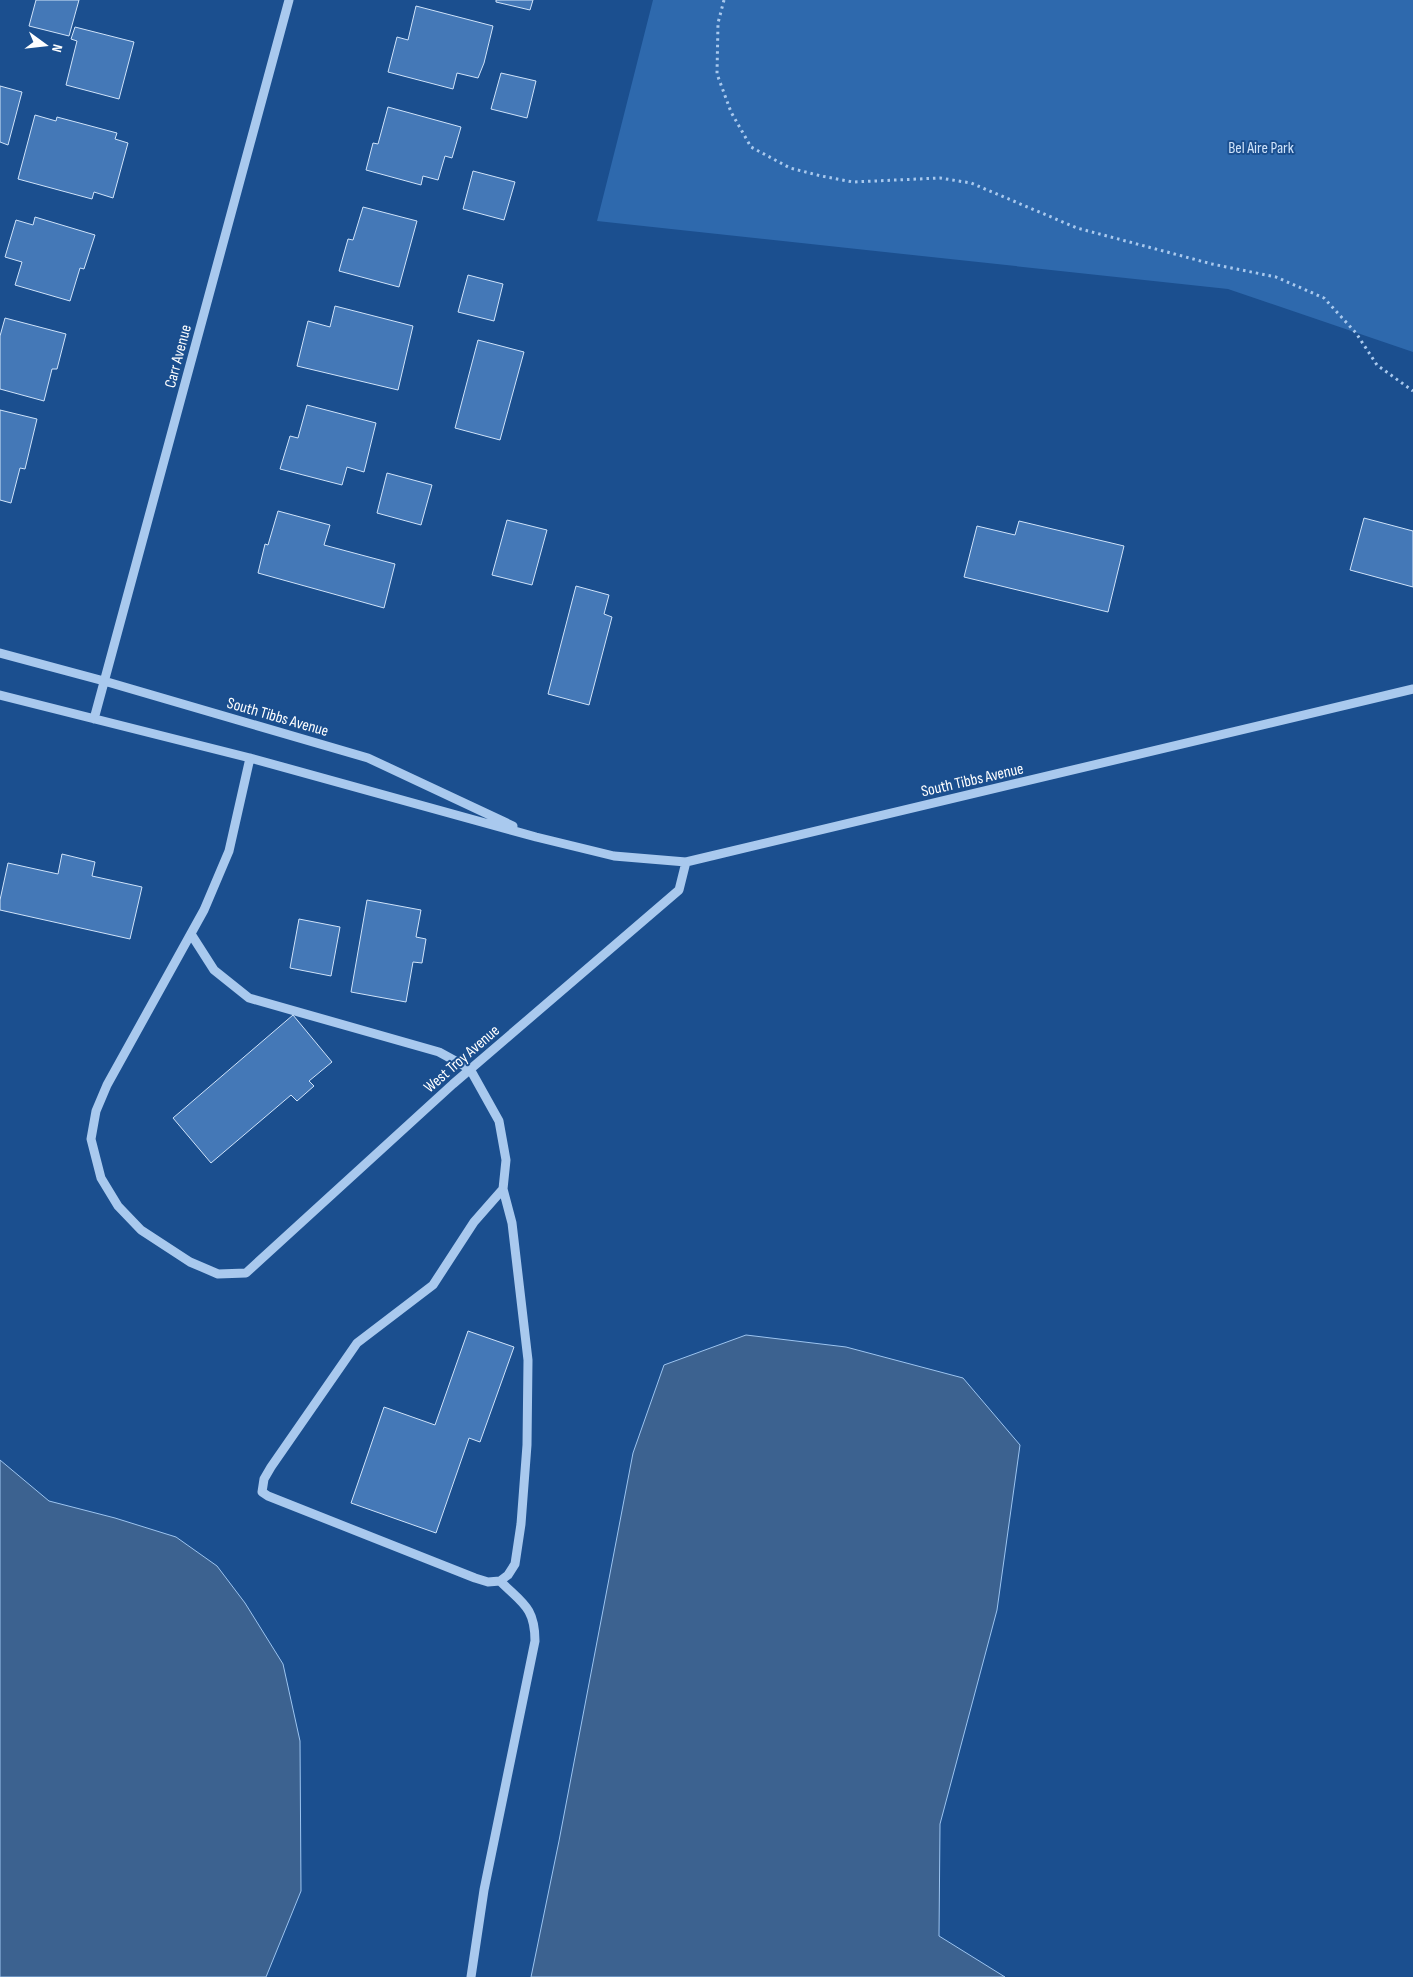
<svg xmlns="http://www.w3.org/2000/svg" width="1413" height="1977" viewBox="0 0 1413 1977" font-family="'Sofia Sans Condensed',sans-serif">
  <rect width="100%" height="100%" fill="#1b4f8f"/>
  <path fill="#2e69ad" d="M 653,0 L 1413,0 L 1413,352 L 1228,289 L 597,221 Z"/>
  <path fill="#3c6290" stroke="#9cc4f0" d="M 746,1335 L 846,1347 L 963,1378 L 1020,1445 L 997,1610 L 940,1824 L 939,1936 L 1005,1977 L 531,1977 L 559,1841 L 633,1453 L 664,1365 Z
    M 0,1460 L 49,1501 L 115,1518 L 176,1537 L 217,1566 L 245,1603 L 283,1664 L 300,1741 L 301,1891 L 266,1977 L 0,1977 Z"/>
  <path fill="#4478b7" stroke="#cfe3fa" d="M 36,0 L 79,0 L 69,36 L 29,26 Z
    M 496,0 L 533,0 L 530,10 L 496,2 Z
    M 416,6 L 493,26 L 484,63 L 478,78 L 457,73 L 453,89 L 388,72 L 397,37 L 408,40 Z
    M 75,27 L 134,42 L 119,99 L 66,85 L 77,41 L 71,39 Z
    M 501,73 L 536,81 L 527,118 L 491,109 Z
    M 0,86 L 22,92 L 8,145 L 0,142 Z
    M 388,107 L 461,127 L 452,158 L 445,156 L 438,180 L 423,176 L 421,185 L 366,170 L 373,143 L 378,144 Z
    M 35,115 L 56,121 L 57,117 L 117,133 L 115,139 L 128,143 L 113,198 L 94,192 L 92,199 L 18,179 Z
    M 473,171 L 515,182 L 504,220 L 463,209 Z
    M 363,207 L 417,221 L 399,287 L 339,271 L 348,239 L 353,240 Z
    M 35,217 L 95,235 L 84,269 L 80,268 L 70,301 L 15,285 L 22,262 L 5,257 L 16,220 L 33,225 Z
    M 468,275 L 503,284 L 494,321 L 458,312 Z
    M 335,306 L 413,326 L 398,390 L 297,366 L 308,321 L 330,327 Z
    M 5,318 L 66,334 L 57,369 L 52,369 L 44,401 L 0,389 L 0,336 Z
    M 478,340 L 524,352 L 500,440 L 455,428 Z
    M 307,405 L 376,423 L 364,472 L 347,467 L 342,485 L 280,469 L 290,436 L 298,438 Z
    M 0,410 L 37,419 L 25,469 L 20,468 L 11,503 L 0,500 Z
    M 387,473 L 432,485 L 421,525 L 377,513 Z
    M 278,511 L 330,525 L 324,545 L 395,564 L 384,608 L 258,573 L 265,544 L 268,545 Z
    M 1364,518 L 1413,531 L 1413,587 L 1350,570 Z
    M 507,520 L 547,530 L 532,585 L 492,575 Z
    M 1019,521 L 1124,546 L 1108,612 L 964,577 L 977,526 L 1015,535 Z
    M 576,586 L 609,595 L 604,614 L 612,617 L 589,705 L 548,694 Z
    M 62,854 L 95,862 L 92,876 L 142,887 L 130,939 L 0,910 L 0,900 L 8,863 L 58,874 Z
    M 367,900 L 421,910 L 416,937 L 426,939 L 422,963 L 413,962 L 406,1002 L 351,992 Z
    M 299,919 L 340,927 L 331,976 L 290,968 Z
    M 293,1015 L 332,1062 L 309,1081 L 314,1086 L 297,1101 L 291,1095 L 211,1163 L 173,1118 Z
    M 468,1331 L 514,1347 L 480,1442 L 469,1438 L 436,1533 L 351,1503 L 384,1407 L 435,1425 Z"/>
  <g fill="none" stroke-linecap="round" stroke-linejoin="round">
    <path stroke="#a9c9ee" stroke-width="3" stroke-dasharray="2.5 4" stroke-linecap="butt" d="M 724,0 L 718,23 L 717,74 L 731,112 L 751,147 L 790,168 L 821,176 L 853,182 L 940,178 L 971,183 L 1077,228 L 1212,264 L 1276,277 L 1324,298 L 1356,333 L 1377,365 L 1413,391"/>
    <path stroke="#a9c9ee" stroke-width="9" d="M 0,653 L 104,681 L 368,758 L 513,826
      M 0,695 L 250,758 L 536,837 L 614,856 L 686,862 L 1413,689
      M 94,719 L 289,0
      M 250,758 L 229,851 L 204,910 L 107,1085 L 96,1111 L 91,1139 L 101,1178 L 118,1206 L 141,1230 L 190,1262 L 218,1274 L 246,1273 L 453,1084 L 679,890 L 686,862
      M 191,934 L 214,970 L 249,998 L 439,1052 L 470,1069 L 499,1121 L 506,1160 L 503,1189 L 512,1223 L 528,1360 L 527,1445 L 521,1524 L 515,1564 L 508,1575 L 500,1581 L 488,1582 L 475,1578 L 268,1496 L 262,1492 L 264,1479 L 271,1467 L 357,1343 L 433,1285 L 474,1222 L 503,1189
      M 471,1977 L 484,1890 L 535,1641 C 535,1607 522,1603 500,1581"/>
  </g>
  <g text-anchor="middle" stroke-width="4" stroke-linejoin="round" paint-order="stroke">
    <g font-size="16" fill="#cfe3fa" stroke="#1b4f8f">
      <text x="1261" y="153">Bel Aire Park</text>
    </g>
    <g font-size="16" fill="#fff" stroke="#1b4f8f">
      <text transform="translate(177 356) rotate(-75)" y="6">Carr Avenue</text>
      <text transform="translate(278 716) rotate(16)" y="6">South Tibbs Avenue</text>
      <text transform="translate(972 779) rotate(-13)" y="6">South Tibbs Avenue</text>
      <text transform="translate(461 1058) rotate(-41)" y="6">West Troy Avenue</text>
    </g>
  </g>
  <g transform="translate(45 45) rotate(105)" stroke="#1b4f8f" stroke-width="4" paint-order="stroke">
  <path d="M0-4L9 19L0 12L-9 19Z" fill="#ffffff"/>
  <text y="-8" font-size="14" font-weight="bold" text-anchor="middle" fill="#ffffff">N</text>
  </g>
</svg>
